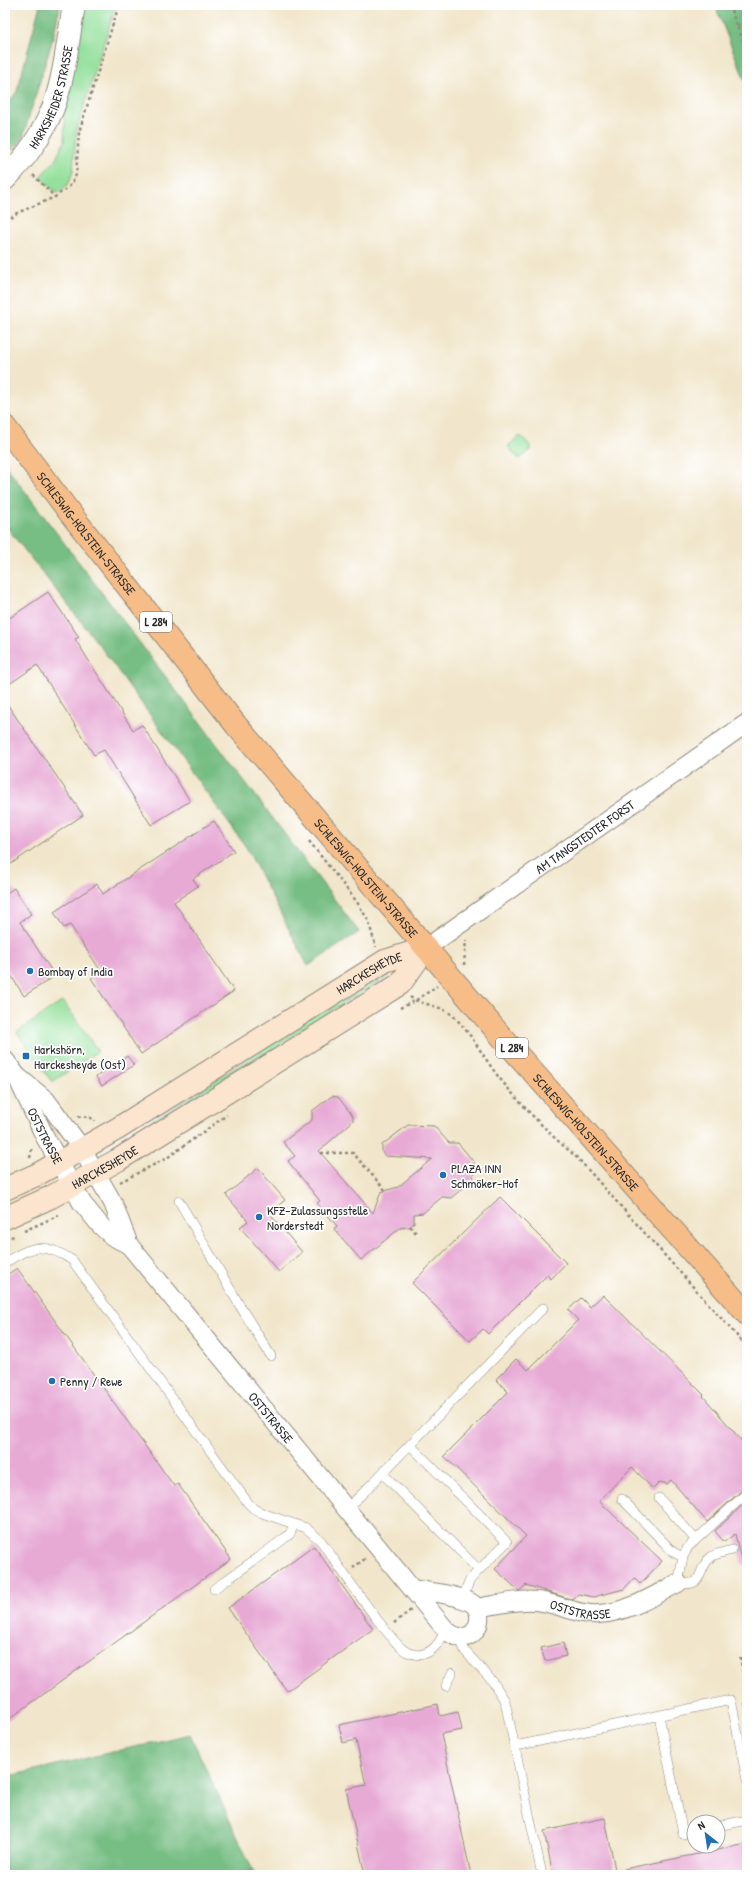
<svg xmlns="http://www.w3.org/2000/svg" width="752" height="1880" viewBox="0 0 752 1880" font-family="'Patrick Hand',sans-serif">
  <rect width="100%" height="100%" fill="#fff"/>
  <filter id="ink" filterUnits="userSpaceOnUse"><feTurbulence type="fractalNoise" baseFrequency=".025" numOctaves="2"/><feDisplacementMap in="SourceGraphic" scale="8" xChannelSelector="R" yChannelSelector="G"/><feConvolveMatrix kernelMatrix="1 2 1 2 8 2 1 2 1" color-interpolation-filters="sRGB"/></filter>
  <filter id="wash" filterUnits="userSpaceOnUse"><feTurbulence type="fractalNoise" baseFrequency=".012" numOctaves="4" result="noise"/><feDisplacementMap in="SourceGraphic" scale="16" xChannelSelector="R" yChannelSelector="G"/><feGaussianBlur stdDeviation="0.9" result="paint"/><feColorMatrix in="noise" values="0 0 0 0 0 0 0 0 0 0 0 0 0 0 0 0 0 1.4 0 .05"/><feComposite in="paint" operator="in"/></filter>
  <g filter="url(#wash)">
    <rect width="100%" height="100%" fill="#f1e6cb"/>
    <path fill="#94e09c" stroke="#608664" d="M 79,5 L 116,5 L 76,132 L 73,171 L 69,183 L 60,192 L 53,190 L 40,176 L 55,161 L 64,142 L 65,122 L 59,102 Z
      M 518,437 L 522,437 L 531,446 L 531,450 L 521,458 L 518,458 L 509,448 L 509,445 Z
      M 386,968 L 390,975 L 300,1030 L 266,1055 L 124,1147 L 120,1140 L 204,1088 Z
      M 63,1001 L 98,1051 L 52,1082 L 17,1032 Z"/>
    <path fill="#77be84" stroke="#517458" d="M 40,5 L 60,5 L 53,38 L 22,140 L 5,157 L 5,109 L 17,91 Z
      M 715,5 L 747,5 L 747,86 Z
      M 5,465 L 359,932 L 308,966 L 246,847 L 100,646 L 5,525 Z
      M 190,1734 L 255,1875 L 5,1875 L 5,1777 Z"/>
    <g id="blocks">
      <path fill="#e7aad5" d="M 48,592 L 79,637 L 75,639 L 133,730 L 142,725 L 190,801 L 151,825 L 104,750 L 94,755 L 37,665 L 5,687 L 5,621 Z
        M 5,701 L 83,815 L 5,868 Z
        M 214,821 L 234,851 L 193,879 L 198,886 L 174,902 L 234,991 L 141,1054 L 91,978 L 101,971 L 70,925 L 64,928 L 54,912 L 97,884 L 103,894 Z
        M 14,888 L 31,914 L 20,922 L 55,976 L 24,996 L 5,966 L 5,894 Z
        M 127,1056 L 134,1065 L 102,1086 L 96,1077 Z
        M 332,1096 L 338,1097 L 353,1116 L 353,1121 L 319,1151 L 373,1213 L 381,1192 L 398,1187 L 432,1159 L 385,1156 L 382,1152 L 382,1145 L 408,1125 L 434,1126 L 449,1143 L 458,1143 L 474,1162 L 473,1180 L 451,1198 L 442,1197 L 423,1213 L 414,1214 L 414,1223 L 409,1227 L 400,1228 L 361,1260 L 334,1229 L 337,1226 L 317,1203 L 320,1201 L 288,1161 L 295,1156 L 283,1142 L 312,1120 L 312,1111 Z
        M 258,1168 L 285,1200 L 269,1213 L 302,1252 L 279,1272 L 240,1227 L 248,1221 L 226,1195 Z
        M 500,1197 L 566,1263 L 551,1279 L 547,1275 L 488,1334 L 483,1329 L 470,1341 L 412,1283 Z
        M 17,1268 L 174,1486 L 178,1484 L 231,1559 L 5,1722 L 5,1276 Z
        M 603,1295 L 704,1395 L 703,1396 L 747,1447 L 747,1487 L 743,1489 L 707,1522 L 671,1480 L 667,1484 L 660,1482 L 653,1489 L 632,1467 L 599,1501 L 662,1561 L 640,1584 L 634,1578 L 624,1589 L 593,1597 L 579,1594 L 573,1600 L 526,1585 L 519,1591 L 495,1569 L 526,1536 L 444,1456 L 508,1392 L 496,1379 L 516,1359 L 528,1370 L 578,1320 L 568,1310 L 581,1298 L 590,1307 Z
        M 747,1501 L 747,1565 L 742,1565 L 735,1534 L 724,1542 L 715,1531 Z
        M 314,1546 L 373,1629 L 287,1691 L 228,1608 Z
        M 563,1643 L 566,1656 L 545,1661 L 541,1648 Z
        M 438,1704 L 440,1716 L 458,1712 L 462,1730 L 441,1734 L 471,1875 L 365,1875 L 346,1789 L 366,1785 L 356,1740 L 343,1743 L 339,1725 Z
        M 605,1818 L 616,1875 L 553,1875 L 544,1831 Z
        M 747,1844 L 747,1875 L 625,1875 L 624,1869 Z"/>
    </g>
  </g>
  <g filter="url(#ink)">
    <use href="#blocks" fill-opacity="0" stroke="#8e887b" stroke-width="1"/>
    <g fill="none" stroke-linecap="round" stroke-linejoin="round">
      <g stroke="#8e887b" stroke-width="10">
        <path id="service" d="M 179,1201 L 240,1306 L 271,1356
          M 5,1263 C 31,1245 45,1242 72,1260 L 248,1503 L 254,1509 L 262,1513 L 306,1528 L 321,1541 C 335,1560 392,1646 407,1652 C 427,1661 438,1646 446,1630
          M 382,1473 L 479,1570 L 507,1542 L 410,1445
          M 659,1498 L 695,1539
          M 622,1499 L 673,1552 L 683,1557
          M 346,1509 L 362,1494 L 543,1308
          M 732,1550 C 726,1552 717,1553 711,1557 C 696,1569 706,1588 678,1583 L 683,1557 L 688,1547 L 747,1493
          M 214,1589 L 285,1538 L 290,1534 L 294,1524
          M 462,1599 L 470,1580 L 479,1570
          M 460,1639 L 465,1651 L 493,1682 L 505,1701 L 542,1875
          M 446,1686 L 452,1673
          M 659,1716 L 683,1834 L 694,1831
          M 516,1746 L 731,1700 L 747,1780
          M 718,1826 L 747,1820"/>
      </g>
      <g stroke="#8e887b" stroke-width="20">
        <g id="minor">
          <path id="s1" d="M 426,948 L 747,723"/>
          <path id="s2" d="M 5,1060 L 16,1075 L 45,1137 L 82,1203 L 100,1225 L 112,1236 L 129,1245 L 446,1630 C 473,1654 491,1613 470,1602 C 455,1594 429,1592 412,1589"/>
          <path d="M 18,1077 L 46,1100 L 82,1149 L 113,1203 L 129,1245"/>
          <path id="s3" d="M 477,1608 C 496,1605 518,1599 537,1601 C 558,1603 578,1616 599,1614 C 629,1612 653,1596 678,1583"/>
        </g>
      </g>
      <g stroke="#8e887b" stroke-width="24">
        <g id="tertiary">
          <path id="s4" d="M 5,179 C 25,159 42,135 53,108 C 65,76 68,39 74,5"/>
        </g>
      </g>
      <g stroke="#8e887b" stroke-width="24">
        <g id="secondary">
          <path id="s5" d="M 5,1189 L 38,1174 L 117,1129 L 385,961 L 426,948"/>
          <path id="s6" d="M 5,1218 L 51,1197 L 118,1160 L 400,984 L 426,948"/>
        </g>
      </g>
      <g stroke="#8e887b" stroke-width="24">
        <g id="primary">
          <path id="s7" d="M 5,427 L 70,513 L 236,725 L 501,1036 L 747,1314"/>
        </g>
      </g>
      <path stroke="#8e887b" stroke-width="2.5" stroke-dasharray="3 3" stroke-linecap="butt" d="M 729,5 L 747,51
        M 737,26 L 747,19
        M 33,175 L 55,197
        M 5,220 L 17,213 L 55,197 L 71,185 L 76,175 L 79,132 L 119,5
        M 309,841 L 357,902 L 368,920 L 376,947
        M 464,965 L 466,940
        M 410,997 C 423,1006 439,1004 452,1015 C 472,1033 484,1059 501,1080 C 516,1098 532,1116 549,1132 C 559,1143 572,1152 582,1163 L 747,1347
        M 400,1008 L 415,1001 L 437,986
        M 78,1117 L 83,1116 L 94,1119 L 95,1121
        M 321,1153 L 353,1153 L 386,1191
        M 30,1158 L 32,1147
        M 120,1182 L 167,1158 L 227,1115
        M 410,1226 L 416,1233
        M 24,1231 L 59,1215
        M 5,1239 L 14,1236
        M 353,1568 L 366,1558
        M 394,1623 L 411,1610
        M 740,1657 L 747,1691
        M 745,1705 L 747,1697"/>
      <use href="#service" stroke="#fff" stroke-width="9"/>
      <use href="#minor" stroke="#fff" stroke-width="18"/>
      <use href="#tertiary" stroke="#fff" stroke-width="22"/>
      <use href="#secondary" stroke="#fce5cf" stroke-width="22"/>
      <use href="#primary" stroke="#f7bd88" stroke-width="22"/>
    </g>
  </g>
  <g fill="#1f6fb2" stroke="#fff" stroke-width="1.5">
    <circle cx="30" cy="971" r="4"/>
    <rect x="22" y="1052" width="8" height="8" rx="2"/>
    <circle cx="443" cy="1175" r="4"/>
    <circle cx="259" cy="1217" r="4"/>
    <circle cx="52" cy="1381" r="4"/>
  </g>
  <g text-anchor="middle" stroke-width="3.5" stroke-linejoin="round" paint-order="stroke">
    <g fill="#fff" stroke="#6b6b6b" stroke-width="1">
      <rect x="140" y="612" width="32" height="20" rx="3"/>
      <rect x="496" y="1038" width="32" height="20" rx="3"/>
    </g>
    <g font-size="12" font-weight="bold" fill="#2b2b2b">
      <text x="156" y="626">L 284</text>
      <text x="512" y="1052">L 284</text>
    </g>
    <g font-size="13" fill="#2b2b2b" stroke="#fff">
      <text dy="5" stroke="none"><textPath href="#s4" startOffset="96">HARKSHEIDER STRASSE</textPath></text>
      <text dy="5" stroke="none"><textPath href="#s7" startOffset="134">SCHLESWIG-HOLSTEIN-STRASSE</textPath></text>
      <text dy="5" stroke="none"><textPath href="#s1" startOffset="194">AM TANGSTEDTER FORST</textPath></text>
      <text dy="5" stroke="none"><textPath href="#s7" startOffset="578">SCHLESWIG-HOLSTEIN-STRASSE</textPath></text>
      <text dy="5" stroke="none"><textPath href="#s5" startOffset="424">HARCKESHEYDE</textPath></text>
      <text dy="5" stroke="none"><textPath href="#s7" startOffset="914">SCHLESWIG-HOLSTEIN-STRASSE</textPath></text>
      <text dy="5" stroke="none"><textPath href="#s2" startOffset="86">OSTSTRASSE</textPath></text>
      <text dy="5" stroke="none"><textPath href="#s6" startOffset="112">HARCKESHEYDE</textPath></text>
      <text dy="5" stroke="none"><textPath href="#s2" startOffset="450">OSTSTRASSE</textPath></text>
      <text dy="5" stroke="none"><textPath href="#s3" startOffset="105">OSTSTRASSE</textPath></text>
    </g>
    <g font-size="13" fill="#2b2b2b" stroke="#fff" text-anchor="start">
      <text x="38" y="976">Bombay of India</text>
      <text x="34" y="1054">Harkshörn,<tspan x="34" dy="15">Harckesheyde (Ost)</tspan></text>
      <text x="451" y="1173">PLAZA INN<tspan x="451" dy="15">Schmöker-Hof</tspan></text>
      <text x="267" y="1215">KFZ-Zulassungsstelle<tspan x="267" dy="15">Norderstedt</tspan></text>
      <text x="60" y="1386">Penny / Rewe</text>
    </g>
  </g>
  <rect width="752" height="1880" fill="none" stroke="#fff" stroke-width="20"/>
  <g transform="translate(706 1834) rotate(330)"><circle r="19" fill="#ffffff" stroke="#aaaaaa"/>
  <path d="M0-3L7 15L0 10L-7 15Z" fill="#1f6fb2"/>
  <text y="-6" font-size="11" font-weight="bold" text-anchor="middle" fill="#2b2b2b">N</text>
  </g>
</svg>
